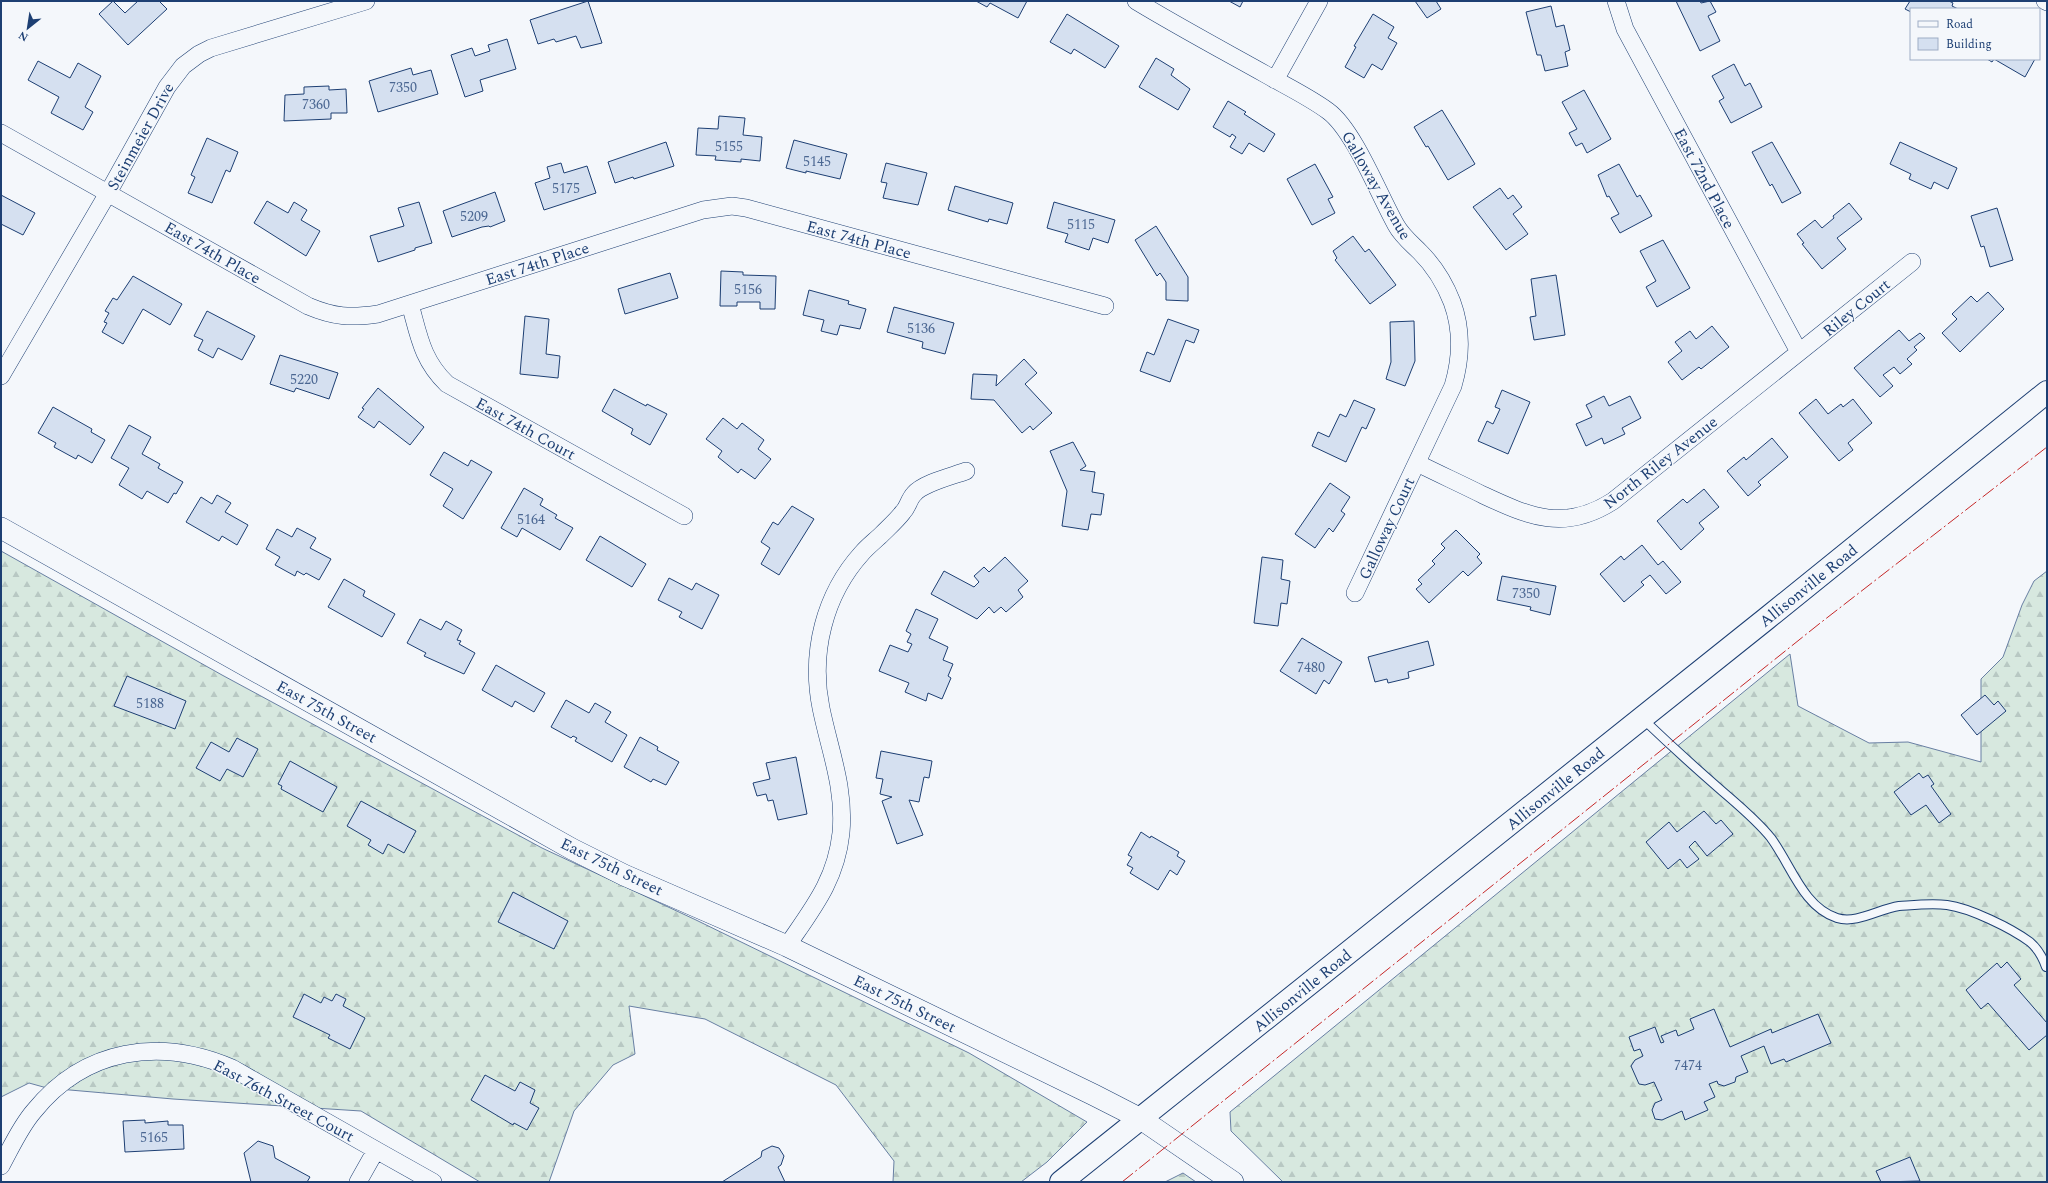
<svg xmlns="http://www.w3.org/2000/svg" width="2048" height="1183" viewBox="0 0 2048 1183" font-family="Spectral,serif">
  <defs>
    <pattern id="forest-firs" width="22" height="20" patternUnits="userSpaceOnUse"><rect width="22" height="20" fill="#d7e8df"/><path d="M5 1l3.5 6h-7zM16 11l3.5 6h-7z" fill="#b8c8c3"/></pattern>
  </defs>
  <rect width="100%" height="100%" fill="#f4f7fb"/>
  <path fill="url(#forest-firs)" stroke="#687fa3" d="M 1,551 L 222,675 L 542,848 L 696,920 L 969,1053 L 1087,1122 L 1047,1162 L 1021,1182 L 893,1182 L 894,1161 L 836,1085 L 705,1019 L 629,1006 L 635,1054 L 613,1065 L 574,1111 L 549,1182 L 480,1182 L 361,1111 L 173,1099 L 47,1088 L 29,1083 L 1,1097 Z
    M 2047,571 L 2047,1182 L 1283,1182 L 1231,1131 L 1230,1112 L 1790,654 L 1798,706 L 1869,743 L 1908,742 L 1981,762 L 1981,679 L 2003,657 L 2022,605 L 2034,581 Z
    M 1183,1173 L 1196,1182 L 1165,1182 Z"/>
  <path fill="#d5e0f0" stroke="#1d3f73" d="M 113,1 L 125,13 L 138,1 L 159,1 L 167,9 L 128,45 L 99,14 Z
    M 588,1 L 602,43 L 581,48 L 576,36 L 556,42 L 554,39 L 538,44 L 530,20 Z
    M 976,1 L 1027,1 L 1018,18 L 990,3 L 987,7 Z
    M 1229,1 L 1243,1 L 1240,7 Z
    M 1415,1 L 1436,1 L 1441,9 L 1427,18 Z
    M 1676,1 L 1700,1 L 1701,3 L 1710,1 L 1716,12 L 1708,16 L 1720,41 L 1700,51 Z
    M 1910,1 L 1949,1 L 1953,3 L 1952,6 L 1958,9 L 1911,9 L 1911,12 L 1905,9 Z
    M 1551,6 L 1556,27 L 1564,25 L 1570,50 L 1565,52 L 1568,66 L 1545,71 L 1541,55 L 1537,55 L 1526,12 Z
    M 1067,14 L 1119,46 L 1105,68 L 1074,49 L 1071,54 L 1050,42 Z
    M 1373,14 L 1394,27 L 1388,38 L 1397,43 L 1382,70 L 1372,64 L 1364,78 L 1345,67 L 1356,47 L 1354,46 Z
    M 507,39 L 516,69 L 480,80 L 483,91 L 465,97 L 451,55 L 472,48 L 475,56 L 490,51 L 488,45 Z
    M 1156,58 L 1174,69 L 1171,75 L 1190,89 L 1178,110 L 1139,87 Z
    M 1987,59 L 2035,59 L 2025,77 L 1994,59 L 1992,62 Z
    M 38,61 L 70,78 L 78,63 L 101,76 L 85,107 L 93,112 L 83,130 L 51,113 L 59,97 L 28,80 Z
    M 1734,64 L 1745,86 L 1750,83 L 1762,107 L 1731,123 L 1719,101 L 1724,98 L 1712,76 Z
    M 411,68 L 413,75 L 431,70 L 438,94 L 378,112 L 369,81 Z
    M 329,86 L 329,90 L 346,89 L 347,113 L 331,113 L 331,119 L 284,121 L 285,95 L 304,94 L 304,87 Z
    M 1584,90 L 1611,139 L 1587,153 L 1582,143 L 1576,146 L 1569,133 L 1577,129 L 1562,102 Z
    M 1228,101 L 1246,112 L 1244,114 L 1275,134 L 1264,152 L 1249,143 L 1242,154 L 1230,147 L 1236,137 L 1232,134 L 1230,137 L 1213,127 Z
    M 1442,110 L 1475,164 L 1448,180 L 1428,146 L 1426,147 L 1414,127 Z
    M 719,116 L 745,118 L 743,135 L 762,137 L 760,161 L 741,159 L 741,162 L 715,160 L 716,156 L 696,155 L 698,128 L 718,129 Z
    M 207,138 L 238,152 L 230,172 L 226,170 L 212,203 L 188,193 L 195,177 L 191,175 Z
    M 794,140 L 847,154 L 840,179 L 806,171 L 806,173 L 786,168 Z
    M 666,142 L 674,166 L 634,179 L 633,177 L 615,183 L 608,162 Z
    M 1772,142 L 1801,193 L 1782,203 L 1772,184 L 1770,186 L 1752,152 Z
    M 1900,142 L 1957,168 L 1948,189 L 1934,182 L 1931,189 L 1909,179 L 1911,174 L 1890,164 Z
    M 561,163 L 564,173 L 587,166 L 596,193 L 544,210 L 535,183 L 550,178 L 547,167 Z
    M 886,163 L 927,173 L 918,205 L 883,198 L 887,183 L 881,182 Z
    M 1315,164 L 1333,197 L 1328,199 L 1335,213 L 1312,225 L 1287,179 Z
    M 1619,164 L 1637,197 L 1640,195 L 1652,216 L 1620,233 L 1611,218 L 1619,214 L 1609,196 L 1607,197 L 1598,175 Z
    M 955,186 L 1013,203 L 1007,224 L 989,219 L 988,222 L 948,210 Z
    M 1500,188 L 1508,199 L 1513,195 L 1522,207 L 1513,214 L 1528,234 L 1506,250 L 1473,207 Z
    M 495,192 L 505,221 L 490,227 L 489,226 L 482,227 L 452,237 L 443,211 Z
    M 1,195 L 35,213 L 23,235 L 1,224 Z
    M 267,201 L 288,213 L 294,202 L 307,210 L 301,220 L 320,231 L 306,256 L 254,223 Z
    M 419,202 L 432,243 L 415,248 L 415,250 L 378,262 L 370,236 L 404,226 L 398,208 Z
    M 1054,202 L 1115,220 L 1108,243 L 1093,238 L 1089,250 L 1065,242 L 1068,234 L 1047,228 Z
    M 1849,203 L 1862,219 L 1837,238 L 1846,249 L 1822,269 L 1802,244 L 1804,243 L 1797,234 L 1815,220 L 1822,228 L 1834,218 L 1833,216 Z
    M 1997,208 L 2013,260 L 1990,267 L 1984,246 L 1981,247 L 1971,216 Z
    M 1156,226 L 1188,277 L 1188,301 L 1166,300 L 1166,282 L 1160,273 L 1157,276 L 1135,240 Z
    M 1353,236 L 1365,252 L 1369,249 L 1396,285 L 1370,304 L 1335,260 L 1337,258 L 1333,251 Z
    M 1663,240 L 1690,288 L 1657,307 L 1646,287 L 1656,281 L 1640,251 Z
    M 721,271 L 743,272 L 743,275 L 776,276 L 775,309 L 760,309 L 760,302 L 737,302 L 737,306 L 720,306 Z
    M 670,273 L 678,298 L 625,314 L 618,289 Z
    M 1556,275 L 1565,335 L 1534,340 L 1530,317 L 1536,316 L 1531,279 Z
    M 133,276 L 182,304 L 170,325 L 143,309 L 123,344 L 102,332 L 107,323 L 104,322 L 109,313 L 105,311 L 113,298 L 117,300 Z
    M 809,290 L 849,301 L 848,304 L 866,309 L 860,329 L 840,325 L 837,335 L 821,331 L 824,320 L 803,315 Z
    M 1988,292 L 2004,309 L 1960,352 L 1942,333 L 1957,319 L 1952,314 L 1971,296 L 1977,302 Z
    M 894,307 L 954,323 L 945,354 L 922,348 L 923,342 L 887,332 Z
    M 207,311 L 255,336 L 242,360 L 218,348 L 213,358 L 198,350 L 203,340 L 194,336 Z
    M 525,316 L 549,319 L 546,354 L 560,356 L 558,378 L 520,374 Z
    M 1168,319 L 1199,330 L 1194,343 L 1186,340 L 1170,382 L 1140,371 L 1147,352 L 1154,355 Z
    M 1414,321 L 1415,361 L 1405,386 L 1386,379 L 1391,362 L 1390,322 Z
    M 1712,326 L 1729,347 L 1701,369 L 1699,367 L 1682,380 L 1668,362 L 1682,351 L 1675,342 L 1690,331 L 1696,339 Z
    M 1899,330 L 1909,341 L 1920,333 L 1925,338 L 1914,347 L 1917,350 L 1907,359 L 1912,364 L 1900,374 L 1894,367 L 1883,375 L 1893,386 L 1880,397 L 1854,368 Z
    M 280,355 L 338,373 L 329,399 L 296,388 L 294,392 L 270,384 Z
    M 1024,359 L 1037,373 L 1025,384 L 1052,413 L 1033,430 L 1030,426 L 1022,433 L 994,400 L 971,399 L 973,374 L 997,375 L 996,386 Z
    M 378,388 L 424,427 L 410,445 L 379,421 L 374,428 L 358,417 L 364,409 L 362,408 Z
    M 614,389 L 646,406 L 647,404 L 667,414 L 650,445 L 631,434 L 633,429 L 602,411 Z
    M 1502,390 L 1530,402 L 1508,454 L 1478,441 L 1487,421 L 1493,424 L 1500,409 L 1495,407 Z
    M 1604,396 L 1609,406 L 1630,396 L 1641,418 L 1622,428 L 1625,434 L 1604,444 L 1602,438 L 1586,446 L 1576,424 L 1592,417 L 1586,405 Z
    M 1816,399 L 1828,414 L 1841,404 L 1843,407 L 1853,399 L 1872,423 L 1848,443 L 1853,450 L 1839,461 L 1799,413 Z
    M 1354,400 L 1375,409 L 1366,429 L 1362,427 L 1346,462 L 1312,446 L 1318,432 L 1329,437 L 1340,414 L 1346,417 Z
    M 53,407 L 92,429 L 91,432 L 105,440 L 92,463 L 78,455 L 76,459 L 54,447 L 56,443 L 38,433 Z
    M 723,418 L 737,429 L 742,423 L 764,440 L 758,449 L 771,459 L 755,479 L 741,469 L 738,473 L 718,457 L 722,451 L 706,439 Z
    M 129,425 L 151,437 L 142,454 L 160,464 L 158,468 L 183,482 L 176,494 L 174,493 L 168,503 L 147,491 L 142,499 L 119,485 L 129,468 L 111,458 Z
    M 1772,438 L 1788,457 L 1758,482 L 1761,485 L 1748,496 L 1727,471 L 1744,457 L 1746,460 Z
    M 1073,442 L 1086,466 L 1080,470 L 1095,472 L 1092,492 L 1104,494 L 1101,515 L 1091,514 L 1088,530 L 1062,526 L 1067,491 L 1050,451 Z
    M 444,452 L 468,466 L 471,460 L 492,472 L 463,519 L 443,506 L 453,489 L 430,475 Z
    M 1330,483 L 1350,497 L 1341,511 L 1345,514 L 1333,532 L 1329,528 L 1315,548 L 1295,534 Z
    M 524,488 L 543,499 L 540,505 L 557,515 L 555,518 L 573,528 L 560,550 L 522,528 L 517,537 L 501,528 Z
    M 1704,489 L 1719,507 L 1699,523 L 1704,529 L 1681,550 L 1657,521 L 1683,499 L 1687,503 Z
    M 217,495 L 231,503 L 225,512 L 248,525 L 237,545 L 222,536 L 219,541 L 186,522 L 201,497 L 212,504 Z
    M 792,506 L 814,519 L 779,575 L 761,564 L 770,548 L 761,542 L 773,522 L 778,525 Z
    M 297,528 L 316,538 L 310,548 L 331,559 L 319,580 L 306,573 L 304,575 L 297,571 L 295,576 L 275,565 L 280,557 L 266,549 L 277,529 L 292,537 Z
    M 1456,530 L 1480,554 L 1477,557 L 1482,563 L 1468,576 L 1463,571 L 1429,603 L 1416,589 L 1422,584 L 1418,580 L 1435,564 L 1432,561 L 1445,548 L 1441,544 Z
    M 600,536 L 646,564 L 632,587 L 586,560 Z
    M 1642,545 L 1658,565 L 1663,561 L 1681,582 L 1666,594 L 1650,575 L 1641,582 L 1644,585 L 1624,602 L 1600,574 L 1621,556 L 1624,560 Z
    M 1005,557 L 1028,581 L 1018,590 L 1023,597 L 1006,612 L 1001,607 L 994,613 L 989,607 L 977,619 L 931,594 L 944,571 L 974,587 L 979,582 L 974,576 L 984,567 L 989,572 Z
    M 1262,557 L 1283,560 L 1281,579 L 1290,581 L 1287,604 L 1281,603 L 1278,626 L 1254,623 Z
    M 1502,576 L 1556,586 L 1550,615 L 1530,610 L 1531,607 L 1497,600 Z
    M 669,578 L 692,590 L 696,583 L 719,595 L 702,629 L 679,617 L 682,612 L 658,600 Z
    M 344,579 L 365,591 L 363,596 L 395,614 L 382,637 L 328,607 Z
    M 916,609 L 938,619 L 929,638 L 948,647 L 943,660 L 953,664 L 948,676 L 951,678 L 942,699 L 928,693 L 926,701 L 905,692 L 909,683 L 879,671 L 890,645 L 908,652 L 912,644 L 907,642 L 911,634 L 906,631 Z
    M 420,619 L 441,630 L 446,621 L 462,630 L 457,640 L 461,641 L 459,644 L 475,653 L 464,674 L 424,656 L 426,653 L 407,643 Z
    M 1302,638 L 1342,662 L 1329,684 L 1324,680 L 1316,694 L 1280,671 Z
    M 1428,641 L 1434,665 L 1408,672 L 1409,678 L 1388,683 L 1387,679 L 1375,682 L 1368,657 Z
    M 496,665 L 545,693 L 534,712 L 515,701 L 512,707 L 482,690 Z
    M 127,676 L 186,701 L 175,729 L 114,706 Z
    M 1985,695 L 1994,705 L 1998,701 L 2006,711 L 1977,735 L 1961,715 Z
    M 566,700 L 589,713 L 595,703 L 611,712 L 605,722 L 627,735 L 612,762 L 575,741 L 577,738 L 573,736 L 571,738 L 551,727 Z
    M 640,737 L 658,747 L 657,750 L 679,762 L 666,785 L 653,779 L 651,782 L 624,767 Z
    M 237,738 L 258,749 L 243,777 L 227,769 L 220,781 L 196,768 L 211,742 L 229,752 Z
    M 881,751 L 932,761 L 929,778 L 924,777 L 919,802 L 909,800 L 923,835 L 897,844 L 882,801 L 892,797 L 880,794 L 883,779 L 876,778 Z
    M 796,757 L 807,814 L 778,820 L 773,800 L 768,801 L 766,794 L 757,796 L 753,783 L 770,779 L 766,763 Z
    M 290,761 L 337,787 L 323,812 L 281,789 L 282,786 L 278,784 Z
    M 1919,773 L 1923,778 L 1928,775 L 1934,784 L 1931,786 L 1951,814 L 1939,823 L 1926,805 L 1911,815 L 1894,792 Z
    M 361,801 L 416,831 L 404,853 L 388,844 L 383,854 L 368,845 L 371,840 L 347,826 Z
    M 1704,811 L 1716,824 L 1721,820 L 1733,834 L 1707,856 L 1695,841 L 1689,847 L 1699,859 L 1687,868 L 1680,859 L 1668,869 L 1646,842 L 1669,822 L 1677,832 Z
    M 1141,832 L 1150,838 L 1151,836 L 1179,852 L 1177,856 L 1185,861 L 1177,875 L 1170,870 L 1158,890 L 1130,873 L 1133,868 L 1127,865 L 1132,857 L 1128,855 Z
    M 513,892 L 568,921 L 554,949 L 498,922 Z
    M 2007,962 L 2021,979 L 2014,985 L 2047,1023 L 2047,1035 L 2029,1050 L 1988,1003 L 1981,1009 L 1966,990 L 1997,963 L 2001,968 Z
    M 304,994 L 321,1003 L 324,997 L 332,1001 L 336,994 L 346,999 L 343,1006 L 365,1018 L 350,1049 L 328,1038 L 330,1035 L 293,1017 Z
    M 1714,1009 L 1730,1047 L 1771,1029 L 1772,1033 L 1818,1014 L 1831,1043 L 1786,1062 L 1784,1059 L 1771,1064 L 1764,1046 L 1741,1056 L 1748,1072 L 1736,1077 L 1735,1082 L 1724,1086 L 1718,1084 L 1717,1081 L 1709,1084 L 1715,1097 L 1704,1102 L 1708,1110 L 1685,1120 L 1682,1111 L 1662,1120 L 1655,1119 L 1652,1110 L 1655,1103 L 1662,1100 L 1654,1082 L 1645,1085 L 1639,1084 L 1631,1066 L 1635,1060 L 1643,1056 L 1640,1049 L 1634,1051 L 1629,1037 L 1655,1027 L 1661,1043 L 1664,1042 L 1661,1036 L 1676,1030 L 1678,1036 L 1694,1029 L 1690,1019 Z
    M 485,1075 L 515,1091 L 520,1082 L 535,1090 L 530,1103 L 539,1108 L 527,1130 L 514,1123 L 513,1125 L 471,1100 Z
    M 145,1120 L 145,1123 L 168,1121 L 168,1125 L 183,1125 L 184,1149 L 125,1152 L 123,1121 Z
    M 258,1141 L 273,1146 L 275,1158 L 310,1177 L 307,1182 L 251,1182 L 244,1153 Z
    M 772,1146 L 779,1148 L 784,1156 L 781,1165 L 778,1167 L 785,1182 L 722,1182 L 761,1157 L 762,1151 Z
    M 1910,1157 L 1920,1181 L 1881,1182 L 1876,1171 Z"/>
  <g fill="none" stroke-linecap="round" stroke-linejoin="round">
    <g stroke="#1d3f73" stroke-width="10">
      <path id="service" d="M 1643,719 C 1666,741 1690,763 1714,784 C 1733,801 1755,818 1771,838 C 1791,865 1803,907 1837,918 C 1857,924 1879,909 1899,906 C 1914,905 1932,903 1947,905 C 1970,908 2011,928 2030,942 C 2037,948 2043,958 2046,967"/>
    </g>
    <g stroke="#1d3f73" stroke-width="18">
      <path id="minor" d="M 1136,1 C 1179,27 1222,50 1265,74 C 1286,86 1309,97 1328,111 C 1354,130 1379,195 1396,225 C 1402,236 1411,243 1420,252 C 1434,266 1445,284 1452,302 C 1462,329 1461,359 1453,386 L 1355,593
        M 1616,1 L 1625,29 L 1799,352
        M 2045,1 L 2047,2
        M 1275,80 L 1319,1
        M 1,133 L 308,306 C 334,317 350,318 378,314 L 703,210 L 732,206 L 746,208 L 1105,306
        M 410,304 C 419,336 422,360 447,384 L 684,516
        M 1,376 L 108,193 L 167,87 L 183,66 L 199,54 L 211,48 L 366,1
        M 1417,463 C 1439,474 1461,484 1483,495 C 1530,517 1565,532 1613,501 L 1912,262
        M 787,946 C 813,908 836,880 841,833 C 845,787 830,752 821,708 C 810,653 824,595 862,553 C 868,546 876,540 882,534 C 889,527 897,520 903,512 C 908,507 909,499 914,494 C 923,483 953,476 966,471
        M 376,1150 L 433,1182
        M 1,1166 C 11,1148 20,1127 34,1111 C 85,1048 160,1037 232,1068 L 376,1150 L 358,1182"/>
    </g>
    <g stroke="#1d3f73" stroke-width="22">
      <path id="tertiary" d="M 1,528 L 572,849 L 624,875 L 787,946 L 1094,1095 L 1141,1119 L 1233,1182"/>
    </g>
    <g stroke="#1d3f73" stroke-width="24">
      <path id="secondary" d="M 1061,1182 L 1766,619 L 2047,392"/>
    </g>
    <use href="#service" stroke="#f4f7fb" stroke-width="8"/>
    <use href="#minor" stroke="#f4f7fb" stroke-width="17"/>
    <use href="#tertiary" stroke="#f4f7fb" stroke-width="21"/>
    <use href="#secondary" stroke="#f4f7fb" stroke-width="22"/>
    <path stroke="#c62828" stroke-width="1" stroke-dasharray="14 3 2 3" stroke-linecap="butt" d="M 1122,1182 L 1819,624 L 2047,447"/>
  </g>
  <g text-anchor="middle" stroke-width="3" stroke-linejoin="round" paint-order="stroke">
    <g font-size="14" fill="#4b6792">
      <text x="403" y="92">7350</text>
      <text x="316" y="109">7360</text>
      <text x="729" y="151">5155</text>
      <text x="817" y="166">5145</text>
      <text x="566" y="193">5175</text>
      <text x="474" y="221">5209</text>
      <text x="1081" y="229">5115</text>
      <text x="748" y="294">5156</text>
      <text x="921" y="333">5136</text>
      <text x="304" y="384">5220</text>
      <text x="531" y="524">5164</text>
      <text x="1526" y="598">7350</text>
      <text x="1311" y="672">7480</text>
      <text x="150" y="708">5188</text>
      <text x="1688" y="1070">7474</text>
      <text x="154" y="1142">5165</text>
    </g>
    <g font-size="16" fill="#1d3f73" stroke="#f4f7fb">
      <text transform="translate(140 136) rotate(-61)" y="6">Steinmeier Drive</text>
      <text transform="translate(1705 178) rotate(62)" y="6">East 72nd Place</text>
      <text transform="translate(1377 185) rotate(60)" y="6">Galloway Avenue</text>
      <text transform="translate(859 239) rotate(15)" y="6">East 74th Place</text>
      <text transform="translate(213 252) rotate(30)" y="6">East 74th Place</text>
      <text transform="translate(537 263) rotate(-18)" y="6">East 74th Place</text>
      <text transform="translate(1856 307) rotate(-39)" y="6">Riley Court</text>
      <text transform="translate(526 428) rotate(29)" y="6">East 74th Court</text>
      <text transform="translate(1660 462) rotate(-38)" y="6">North Riley Avenue</text>
      <text transform="translate(1386 528) rotate(-65)" y="6">Galloway Court</text>
      <text transform="translate(1808 585) rotate(-39)" y="6">Allisonville Road</text>
      <text transform="translate(327 711) rotate(29)" y="6">East 75th Street</text>
      <text transform="translate(1555 788) rotate(-39)" y="6">Allisonville Road</text>
      <text transform="translate(612 866) rotate(26)" y="6">East 75th Street</text>
      <text transform="translate(1302 990) rotate(-39)" y="6">Allisonville Road</text>
      <text transform="translate(905 1003) rotate(26)" y="6">East 75th Street</text>
      <text transform="translate(284 1100) rotate(28)" y="6">East 76th Street Court</text>
    </g>
  </g>
  <rect width="2048" height="1183" fill="none" stroke="#1d3f73" stroke-width="4"/>
  <rect x="1910" y="8" width="130" height="52" fill="#f4f7fb" stroke="#9eadc5"/>
  <rect x="1918" y="21" width="20" height="6" fill="#f4f7fb" stroke="#9eadc5"/>
  <text x="1946" y="28" font-size="12" fill="#1d3f73">Road</text>
  <rect x="1918" y="38" width="20" height="12" fill="#d5e0f0" stroke="#9eadc5"/>
  <text x="1946" y="48" font-size="12" fill="#1d3f73">Building</text>
  <g transform="translate(28 28) rotate(210)" stroke="#f4f7fb" stroke-width="3" paint-order="stroke">
  <path d="M0-3L7 15L0 10L-7 15Z" fill="#1d3f73"/>
  <text y="-6" font-size="11" font-weight="bold" text-anchor="middle" fill="#1d3f73">N</text>
  </g>
</svg>
